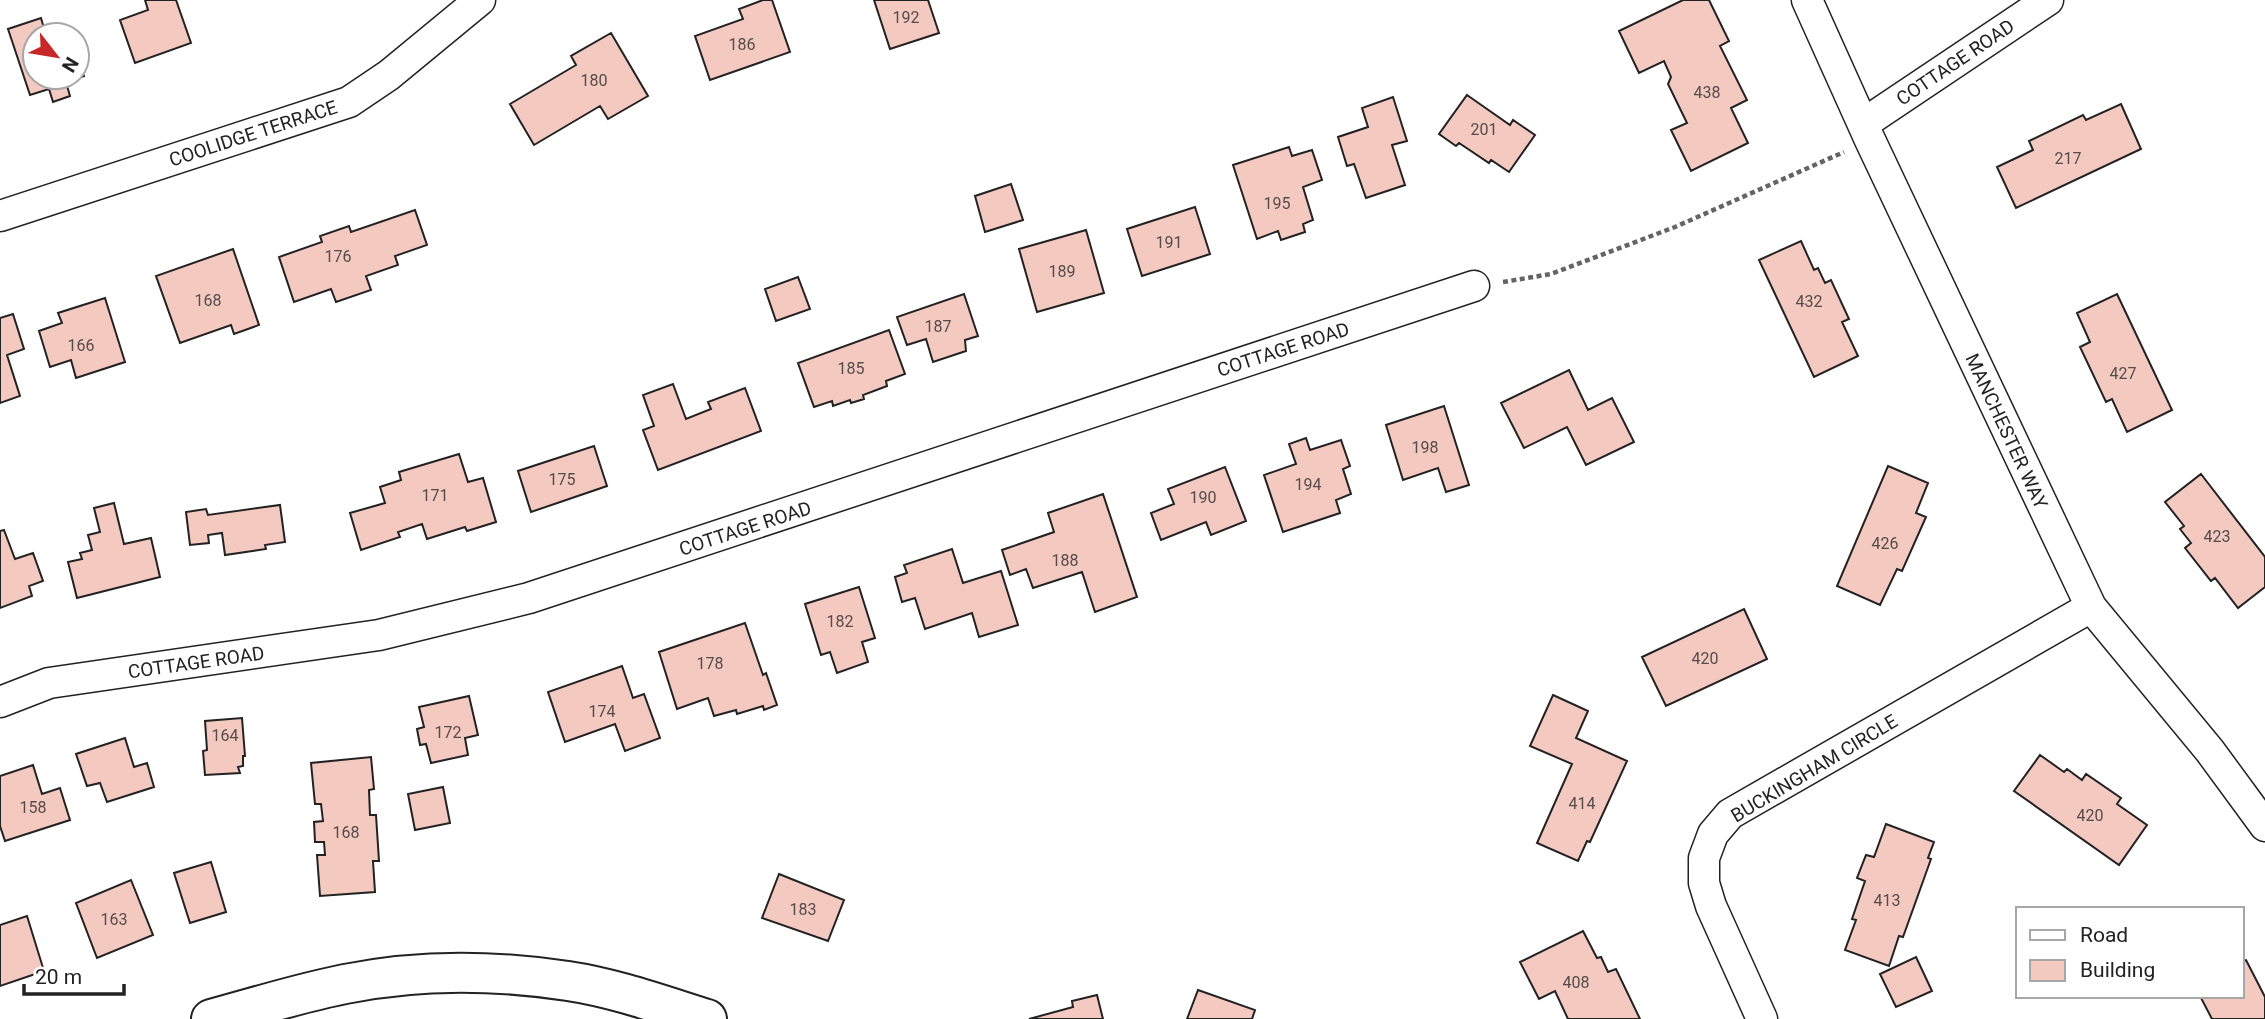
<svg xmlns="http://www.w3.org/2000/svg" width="2265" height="1019" viewBox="0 0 2265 1019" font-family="Roboto,sans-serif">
  <rect width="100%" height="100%" fill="#fff"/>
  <path fill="#f3c9c0" stroke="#222" stroke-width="2" d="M 145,0 L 176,0 L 191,43 L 135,63 L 120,20 L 148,10 Z
    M 763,0 L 772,0 L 790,52 L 710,80 L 695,36 L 743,19 L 739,9 Z
    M 874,0 L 928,0 L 939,33 L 890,49 Z
    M 1683,0 L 1709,0 L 1729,41 L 1720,46 L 1747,100 L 1731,108 L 1748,143 L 1691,171 L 1671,130 L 1687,123 L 1668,84 L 1671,77 L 1664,61 L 1639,73 L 1619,31 Z
    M 41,18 L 46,35 L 35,35 L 35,77 L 77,77 L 77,55 L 84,76 L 66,82 L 70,96 L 53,102 L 49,89 L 30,95 L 8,29 Z
    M 611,33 L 648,96 L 608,119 L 600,106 L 534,145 L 510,104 L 576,65 L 571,56 Z
    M 1467,95 L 1510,125 L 1513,120 L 1535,135 L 1509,172 L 1491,160 L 1489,163 L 1459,143 L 1456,146 L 1439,134 Z
    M 1393,97 L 1407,141 L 1392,145 L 1405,185 L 1366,198 L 1354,164 L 1347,166 L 1338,137 L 1368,127 L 1362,108 Z
    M 2121,104 L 2141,149 L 2016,208 L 1997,167 L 2033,150 L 2029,141 L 2083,115 L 2086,120 Z
    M 1289,147 L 1292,156 L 1312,150 L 1322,180 L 1303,187 L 1313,220 L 1303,224 L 1305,232 L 1281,240 L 1278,231 L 1257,239 L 1233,165 Z
    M 1011,184 L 1023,220 L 985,232 L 975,196 Z
    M 1195,207 L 1210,254 L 1142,276 L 1127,229 Z
    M 415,210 L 427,245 L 395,256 L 398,265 L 366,276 L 371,290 L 336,302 L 331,289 L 294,302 L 279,257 L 322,242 L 320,236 L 349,226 L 351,232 Z
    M 1086,230 L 1104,293 L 1037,312 L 1019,249 Z
    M 1801,241 L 1814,270 L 1818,268 L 1825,283 L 1831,280 L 1849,319 L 1842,322 L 1858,356 L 1814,377 L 1759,260 Z
    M 233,249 L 259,325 L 234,334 L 231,325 L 180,343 L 156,276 Z
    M 798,277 L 810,309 L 776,321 L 765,289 Z
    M 964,294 L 978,336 L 965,340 L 966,351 L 933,362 L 926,339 L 907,345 L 897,317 Z
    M 2117,294 L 2172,410 L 2127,432 L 2112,399 L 2106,402 L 2080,347 L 2090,342 L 2077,313 Z
    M 105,298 L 125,362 L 76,378 L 71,360 L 50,367 L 39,331 L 62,323 L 58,313 Z
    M 13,314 L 24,349 L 7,355 L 20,396 L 0,403 L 0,318 Z
    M 889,330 L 905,374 L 886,381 L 887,386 L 863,395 L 864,399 L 851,403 L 850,400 L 833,406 L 832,401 L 814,407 L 798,363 Z
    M 1569,370 L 1588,410 L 1612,398 L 1634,442 L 1586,465 L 1567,427 L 1524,448 L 1501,403 Z
    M 673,384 L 686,419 L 711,409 L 708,402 L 745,388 L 761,431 L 658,470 L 643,430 L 654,426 L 643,395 Z
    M 1444,406 L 1469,485 L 1446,492 L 1438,468 L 1403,480 L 1386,425 Z
    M 1306,438 L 1310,450 L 1341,440 L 1350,466 L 1343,469 L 1351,494 L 1336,500 L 1340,513 L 1283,532 L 1264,475 L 1296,464 L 1289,444 Z
    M 594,446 L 607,486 L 531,512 L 518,471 Z
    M 459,454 L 468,482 L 483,478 L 496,522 L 467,531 L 465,527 L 427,539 L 422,524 L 398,532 L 400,537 L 361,550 L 350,513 L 385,503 L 380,487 L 401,480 L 399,472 Z
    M 1888,466 L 1928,483 L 1916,513 L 1926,517 L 1902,571 L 1897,569 L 1880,605 L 1837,586 Z
    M 1225,467 L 1246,521 L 1211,535 L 1206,522 L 1161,540 L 1151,513 L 1174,504 L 1168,489 Z
    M 2201,474 L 2265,557 L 2265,587 L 2238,608 L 2215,578 L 2211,581 L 2185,548 L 2191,543 L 2180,529 L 2184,526 L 2165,502 Z
    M 1103,494 L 1137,597 L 1095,612 L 1082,572 L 1033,588 L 1026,569 L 1010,575 L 1002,550 L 1054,532 L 1048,513 Z
    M 114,503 L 124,544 L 151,538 L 160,577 L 77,598 L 68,562 L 82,559 L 80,553 L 92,550 L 88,535 L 100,532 L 94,508 Z
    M 280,505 L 285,542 L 265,545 L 266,549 L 225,555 L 222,533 L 208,535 L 209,543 L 190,545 L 186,512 L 206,509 L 208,515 Z
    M 4,530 L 15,559 L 33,553 L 43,581 L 29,586 L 32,596 L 0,608 L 0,531 Z
    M 952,549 L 963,583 L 1001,571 L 1018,625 L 979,637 L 972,613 L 925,629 L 915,598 L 902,602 L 895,577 L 907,573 L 904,565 Z
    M 859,587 L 875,638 L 862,642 L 868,662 L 837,673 L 830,652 L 821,655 L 805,604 Z
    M 1744,609 L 1767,659 L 1666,706 L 1642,657 Z
    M 745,623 L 763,675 L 766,673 L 777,705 L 764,710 L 763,706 L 737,714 L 736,710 L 714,716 L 708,698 L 677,709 L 659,652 Z
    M 622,666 L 633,698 L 644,694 L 660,738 L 625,751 L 615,724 L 565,742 L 548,692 Z
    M 1553,695 L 1588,711 L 1576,738 L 1627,761 L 1590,842 L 1587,841 L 1578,861 L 1537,843 L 1572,764 L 1530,746 Z
    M 469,696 L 478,735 L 465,738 L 468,755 L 431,763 L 426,744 L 420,745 L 417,729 L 424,727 L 419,707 Z
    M 242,718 L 245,756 L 243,756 L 243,766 L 238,767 L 240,773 L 205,775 L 203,751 L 207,750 L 205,721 Z
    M 125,738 L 134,767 L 147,763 L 154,787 L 107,802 L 100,783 L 87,786 L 76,754 Z
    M 2040,755 L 2064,772 L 2067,769 L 2082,780 L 2086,774 L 2121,798 L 2117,804 L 2147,825 L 2119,865 L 2014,791 Z
    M 371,757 L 374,789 L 369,790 L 370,815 L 376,815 L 379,861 L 373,861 L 375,892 L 320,896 L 317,855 L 325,855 L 324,842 L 315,842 L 314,822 L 323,821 L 321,804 L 315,804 L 311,763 Z
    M 33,765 L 42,794 L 60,788 L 70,820 L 5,841 L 0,826 L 0,776 Z
    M 443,787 L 450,823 L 415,830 L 408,794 Z
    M 1886,824 L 1934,842 L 1928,858 L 1931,859 L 1903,937 L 1899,936 L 1889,966 L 1845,950 L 1856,920 L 1852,919 L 1865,881 L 1857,878 L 1866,855 L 1874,857 Z
    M 211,862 L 226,912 L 190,923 L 174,873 Z
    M 779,874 L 844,900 L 828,941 L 762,918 Z
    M 131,880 L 153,935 L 97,958 L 76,903 Z
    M 27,916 L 44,971 L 0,986 L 0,925 Z
    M 1583,931 L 1597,958 L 1601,957 L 1608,972 L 1616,969 L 1640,1019 L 1568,1019 L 1555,991 L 1539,999 L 1520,962 Z
    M 1916,957 L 1932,991 L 1896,1007 L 1880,974 Z
    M 2246,960 L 2265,997 L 2265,1019 L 2212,1019 L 2200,996 L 2242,996 L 2242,962 Z
    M 1198,990 L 1255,1010 L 1252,1019 L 1187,1019 Z
    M 1097,995 L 1103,1019 L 1029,1019 L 1073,1007 L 1072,1001 Z"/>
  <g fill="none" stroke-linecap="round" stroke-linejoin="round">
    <g stroke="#222" stroke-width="33">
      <path id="minor" d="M 1807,0 L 1870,140 L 2091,607 L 2210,751 L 2265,826
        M 1863,124 L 2048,0
        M 0,216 L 349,102 L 389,75 L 480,0
        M 0,702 L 49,683 L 379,635 L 529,598 L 1474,286
        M 1762,1019 L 1711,906 L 1704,883 L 1704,858 L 1713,834 L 1730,814 L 2091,607"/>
    </g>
    <g stroke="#222" stroke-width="42">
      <path id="primary" d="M 211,1019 C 255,1007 300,993 345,984 C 418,969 495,970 568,981 C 615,988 662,1005 707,1019"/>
    </g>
    <path stroke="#646464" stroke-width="4.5" stroke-dasharray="5 3.5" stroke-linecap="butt" d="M 1503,282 L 1551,274 L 1675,227 L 1844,152"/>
    <use href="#minor" stroke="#fff" stroke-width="30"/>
    <use href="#primary" stroke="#fff" stroke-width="38"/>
  </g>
  <g text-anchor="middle" stroke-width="5" stroke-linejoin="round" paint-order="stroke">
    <g font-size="16" fill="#564c4a">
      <text x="906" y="23">192</text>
      <text x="742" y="50">186</text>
      <text x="594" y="86">180</text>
      <text x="1707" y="98">438</text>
      <text x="1484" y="135">201</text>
      <text x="2068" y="164">217</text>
      <text x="1277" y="209">195</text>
      <text x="1169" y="248">191</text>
      <text x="338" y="262">176</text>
      <text x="1062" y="277">189</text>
      <text x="208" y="306">168</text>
      <text x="1809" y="307">432</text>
      <text x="938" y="332">187</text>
      <text x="81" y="351">166</text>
      <text x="851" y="374">185</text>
      <text x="2123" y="379">427</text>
      <text x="1425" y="453">198</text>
      <text x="562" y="485">175</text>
      <text x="1308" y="490">194</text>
      <text x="435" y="501">171</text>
      <text x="1203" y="503">190</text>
      <text x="2217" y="542">423</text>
      <text x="1885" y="549">426</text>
      <text x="1065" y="566">188</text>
      <text x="840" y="627">182</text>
      <text x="1705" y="664">420</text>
      <text x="710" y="669">178</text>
      <text x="602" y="717">174</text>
      <text x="448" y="738">172</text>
      <text x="225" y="741">164</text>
      <text x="1582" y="809">414</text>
      <text x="33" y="813">158</text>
      <text x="2090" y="821">420</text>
      <text x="346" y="838">168</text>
      <text x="1887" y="906">413</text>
      <text x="803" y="915">183</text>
      <text x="114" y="925">163</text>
      <text x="1576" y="988">408</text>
    </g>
    <g font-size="19" fill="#222" stroke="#fff">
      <text transform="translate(1955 62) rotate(-34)" y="7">COTTAGE ROAD</text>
      <text transform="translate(253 133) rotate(-18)" y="7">COOLIDGE TERRACE</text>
      <text transform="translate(1283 349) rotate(-18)" y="7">COTTAGE ROAD</text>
      <text transform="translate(2007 431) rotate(65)" y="7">MANCHESTER WAY</text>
      <text transform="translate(745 528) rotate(-18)" y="7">COTTAGE ROAD</text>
      <text transform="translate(196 662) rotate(-8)" y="7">COTTAGE ROAD</text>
      <text transform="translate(1814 768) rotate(-31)" y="7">BUCKINGHAM CIRCLE</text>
    </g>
  </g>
  <rect x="2016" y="907" width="228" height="91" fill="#ffffff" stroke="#a7a7a7" stroke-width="2"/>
  <rect x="2030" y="930" width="35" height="10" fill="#ffffff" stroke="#a7a7a7" stroke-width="2"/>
  <text x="2080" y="942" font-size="21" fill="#222222">Road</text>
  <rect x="2030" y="960" width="35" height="21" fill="#f3c9c0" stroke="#a7a7a7" stroke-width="2"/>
  <text x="2080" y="977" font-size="21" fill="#222222">Building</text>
  <g transform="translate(56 56) rotate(121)"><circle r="33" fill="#ffffff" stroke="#a7a7a7" stroke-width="2"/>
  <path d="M0-5L12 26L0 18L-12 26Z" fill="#c62828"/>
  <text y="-10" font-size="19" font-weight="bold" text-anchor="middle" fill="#222222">N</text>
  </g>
  <path d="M24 984v10h100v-10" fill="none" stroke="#222222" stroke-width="3.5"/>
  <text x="35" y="984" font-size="21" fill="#222222" stroke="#ffffff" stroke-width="5" paint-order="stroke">20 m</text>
</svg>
